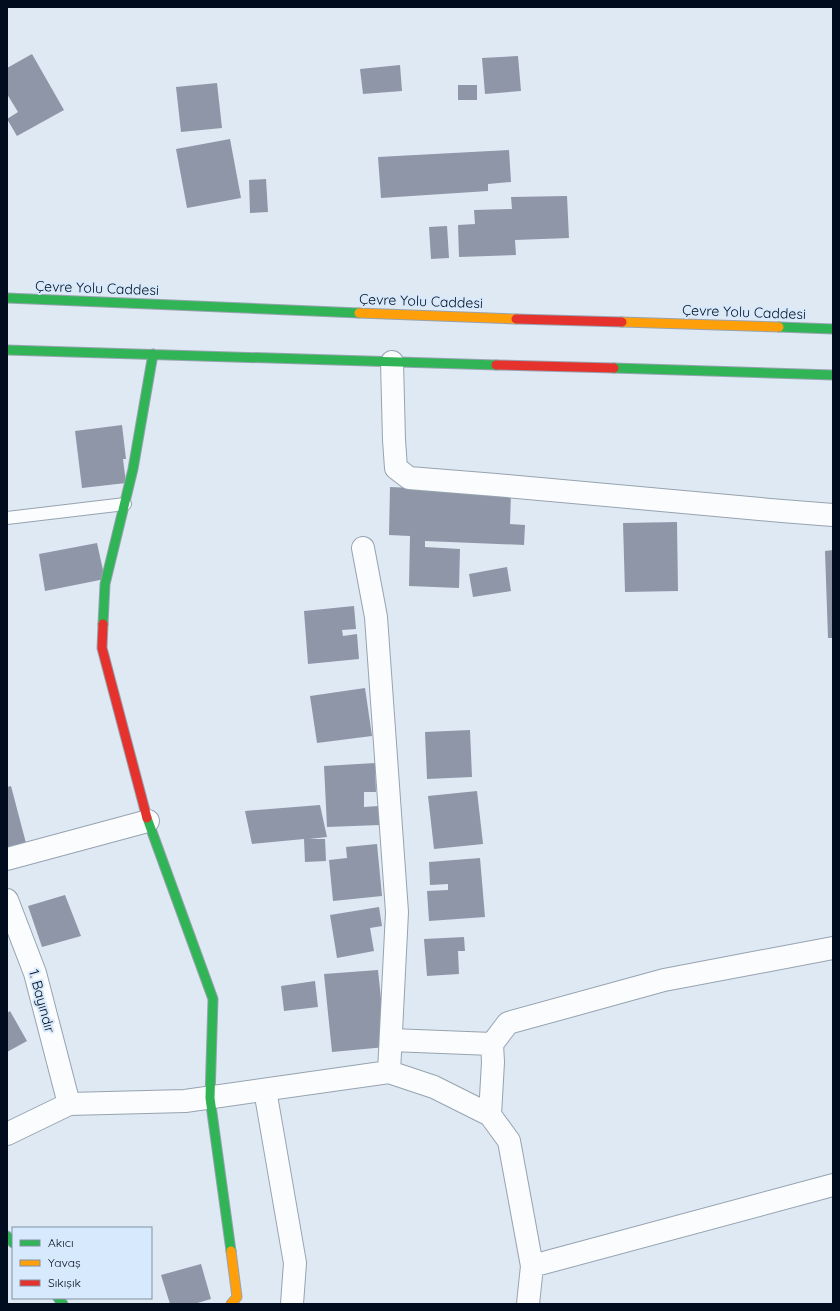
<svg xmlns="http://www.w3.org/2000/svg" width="840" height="1311" viewBox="0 0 840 1311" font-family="Quicksand,sans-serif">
  <rect width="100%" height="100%" fill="#dfe9f4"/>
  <path fill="#8f96a8" d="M 32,54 L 64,110 L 17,136 L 7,119 L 18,112 L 7,94 L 7,68 Z
    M 518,56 L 521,91 L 485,94 L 482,58 Z
    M 400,65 L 402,91 L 363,94 L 360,69 Z
    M 217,83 L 222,128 L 181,132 L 176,87 Z
    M 458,85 L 477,85 L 477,100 L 458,100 Z
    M 230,139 L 241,198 L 187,208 L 176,149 Z
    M 509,150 L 511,182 L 488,184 L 488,191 L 381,198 L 378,157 Z
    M 266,179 L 268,212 L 250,213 L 249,180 Z
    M 567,196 L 569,238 L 515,240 L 516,255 L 459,257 L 458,225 L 475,224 L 474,210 L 512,209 L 511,197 Z
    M 447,226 L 449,258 L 431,259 L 429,227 Z
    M 122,425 L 126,459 L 123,459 L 126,483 L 82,488 L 75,431 Z
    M 390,487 L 511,492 L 510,524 L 525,525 L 524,545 L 425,541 L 425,547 L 460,549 L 459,588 L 409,586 L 410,536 L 389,535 Z
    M 677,522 L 678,591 L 625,592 L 623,523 Z
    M 97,543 L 105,579 L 45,591 L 39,554 Z
    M 833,550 L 833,638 L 828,638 L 825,551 Z
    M 507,567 L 511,591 L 473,597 L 469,574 Z
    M 354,606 L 356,629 L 342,630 L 343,636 L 357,634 L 359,659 L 308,664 L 304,611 Z
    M 365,688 L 372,736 L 317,743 L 310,696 Z
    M 470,730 L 472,777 L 427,779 L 425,732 Z
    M 375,763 L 376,792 L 364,792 L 364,807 L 379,806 L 380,825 L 327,827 L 324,766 Z
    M 11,786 L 27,847 L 7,852 L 7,787 Z
    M 477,791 L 483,844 L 434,849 L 428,796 Z
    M 320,805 L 327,837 L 309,839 L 325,839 L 326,861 L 305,862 L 304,839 L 252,844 L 245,811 Z
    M 377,844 L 382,896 L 333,901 L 329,860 L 347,858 L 346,847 Z
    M 480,858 L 485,917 L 429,921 L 427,891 L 448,890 L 448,884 L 430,885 L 429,862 Z
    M 65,895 L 81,936 L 42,947 L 28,906 Z
    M 379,907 L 382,926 L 370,928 L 374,951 L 337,958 L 330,915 Z
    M 464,937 L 465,951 L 458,951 L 459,974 L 427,976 L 424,939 Z
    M 378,970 L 386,1047 L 332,1052 L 324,974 Z
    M 315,981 L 318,1007 L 284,1011 L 281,986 Z
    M 10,1011 L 27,1041 L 7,1052 L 7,1013 Z
    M 201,1264 L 211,1299 L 194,1304 L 170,1304 L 161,1275 Z"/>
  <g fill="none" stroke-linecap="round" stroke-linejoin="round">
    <g stroke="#96a3b0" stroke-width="14">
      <path id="lane" d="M 7,518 L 125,504"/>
    </g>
    <g stroke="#96a3b0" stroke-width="24">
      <path id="street" d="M 392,362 L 394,440 L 396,468 L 409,478 L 496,485 L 782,511 L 833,515
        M 363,548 L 376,617 L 397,912 L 389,1072
        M 7,859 L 148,821
        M 7,900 L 35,973 L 69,1104
        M 391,1040 L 492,1044
        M 265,1090 L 295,1263 L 292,1304
        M 490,1115 L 493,1062 L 492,1044 L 508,1023 L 664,980 L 833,948
        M 7,1134 L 69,1104 L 185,1101 L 389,1072 L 434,1087 L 490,1115 L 509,1141 L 532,1266 L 528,1304
        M 532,1266 L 833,1185"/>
    </g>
    <g stroke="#96a3b0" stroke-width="11">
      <path id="fast" d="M 7,298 L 359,313
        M 779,327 L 833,329
        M 7,350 L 496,365
        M 614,368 L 833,375
        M 103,624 L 105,584 L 133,469 L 153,354
        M 147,818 L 213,999 L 210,1098 L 231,1251
        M 7,1236 L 13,1243
        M 58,1298 L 63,1304"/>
    </g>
    <g stroke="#96a3b0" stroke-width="11">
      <path id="slow" d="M 359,313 L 516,319
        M 622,322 L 779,327
        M 231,1251 L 237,1297 L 231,1304"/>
    </g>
    <g stroke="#96a3b0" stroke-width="11">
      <path id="jam" d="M 516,319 L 622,322
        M 496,365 L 614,368
        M 103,624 L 102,648 L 147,818"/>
    </g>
    <use href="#lane" stroke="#fafcfd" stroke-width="12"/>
    <use href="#street" stroke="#fafcfd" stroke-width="22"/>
    <use href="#fast" stroke="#30b455" stroke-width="9"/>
    <use href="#slow" stroke="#ff9f0a" stroke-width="9"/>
    <use href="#jam" stroke="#e5322d" stroke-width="9"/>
  </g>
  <g text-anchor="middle" stroke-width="4" stroke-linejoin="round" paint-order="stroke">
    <g font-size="14" fill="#010d1e" stroke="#d7e9fc">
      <text transform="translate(97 288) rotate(2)" y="5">Çevre Yolu Caddesi</text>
      <text transform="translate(421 301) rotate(2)" y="5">Çevre Yolu Caddesi</text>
      <text transform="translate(744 312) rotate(2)" y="5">Çevre Yolu Caddesi</text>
      <text transform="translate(42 1001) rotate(75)" y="5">1. Bayındır</text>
    </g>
  </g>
  <rect width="840" height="1311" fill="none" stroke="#010d1e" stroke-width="16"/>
  <rect x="12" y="1227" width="140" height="72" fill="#d7e9fc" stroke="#8191a3"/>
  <rect x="20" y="1240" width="20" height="6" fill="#30b455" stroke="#8191a3"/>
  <text x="48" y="1247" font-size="12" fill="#010d1e">Akıcı</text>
  <rect x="20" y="1260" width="20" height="6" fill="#ff9f0a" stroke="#8191a3"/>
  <text x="48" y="1267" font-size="12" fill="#010d1e">Yavaş</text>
  <rect x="20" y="1280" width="20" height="6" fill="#e5322d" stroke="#8191a3"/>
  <text x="48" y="1287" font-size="12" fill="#010d1e">Sıkışık</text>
</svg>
